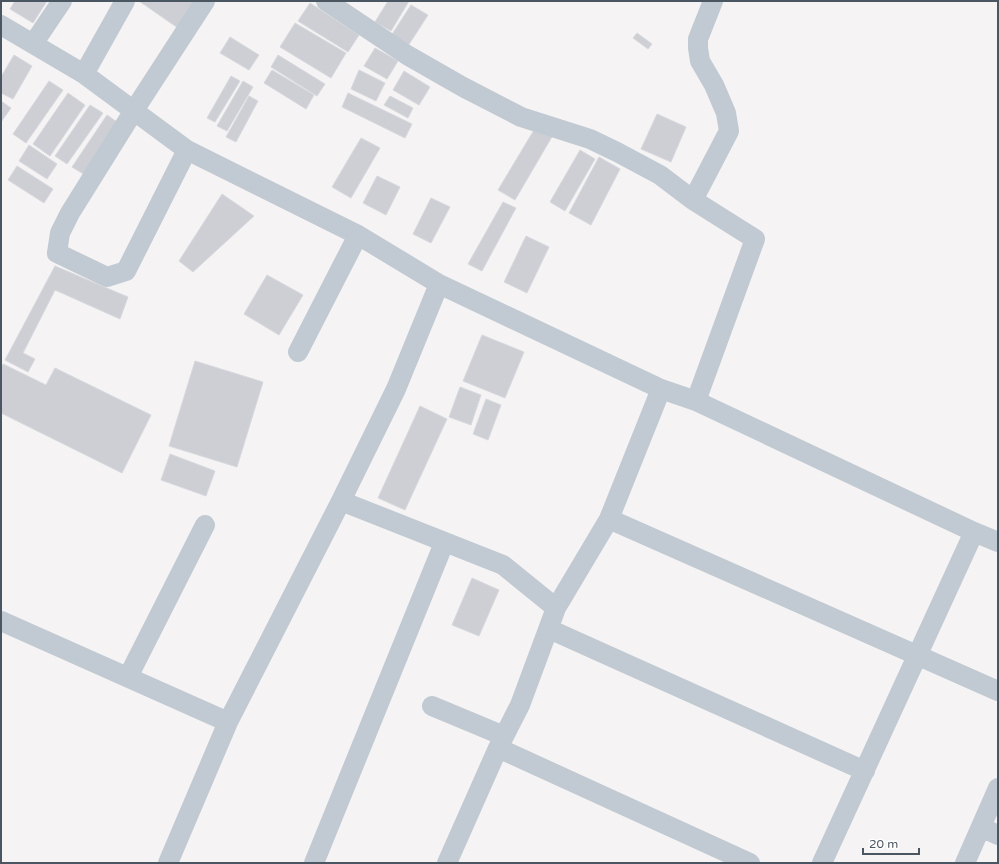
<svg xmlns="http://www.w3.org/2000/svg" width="999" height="864" viewBox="0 0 999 864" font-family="'Varela Round',sans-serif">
  <rect width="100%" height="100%" fill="#f5f3f3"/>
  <path fill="#cdcfd5" stroke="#d7d9de" d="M 15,1 L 47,1 L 33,23 L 10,9 Z
    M 139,1 L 197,1 L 178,28 Z
    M 388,1 L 409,1 L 391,31 L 375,22 Z
    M 310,3 L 359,35 L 348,52 L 298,21 Z
    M 411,5 L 428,15 L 406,49 L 389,39 Z
    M 295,23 L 346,53 L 331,78 L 280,47 Z
    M 637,33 L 652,44 L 648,49 L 633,38 Z
    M 230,37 L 259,55 L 249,70 L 220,53 Z
    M 375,48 L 398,61 L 387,79 L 364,66 Z
    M 14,55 L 32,66 L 13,99 L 1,93 L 1,77 Z
    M 278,55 L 325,84 L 317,96 L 271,67 Z
    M 272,70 L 314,95 L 306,109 L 264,83 Z
    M 359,70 L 385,83 L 376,101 L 351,89 Z
    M 404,71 L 430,87 L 419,105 L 393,90 Z
    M 231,76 L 240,81 L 215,122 L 207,118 Z
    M 49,81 L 63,90 L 26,143 L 13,134 Z
    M 243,81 L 253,87 L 227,131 L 217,126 Z
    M 68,93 L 85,105 L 50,156 L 33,144 Z
    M 348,93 L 412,124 L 405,138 L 342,107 Z
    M 249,96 L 258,101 L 236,142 L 226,137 Z
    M 390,96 L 413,108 L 408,118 L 384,105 Z
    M 1,101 L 11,108 L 1,122 Z
    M 90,105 L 103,113 L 67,164 L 55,156 Z
    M 657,114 L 686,127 L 671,162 L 641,149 Z
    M 107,115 L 120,124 L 85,175 L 72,167 Z
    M 537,125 L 553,135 L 515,200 L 498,190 Z
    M 361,138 L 380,148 L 351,198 L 332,187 Z
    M 29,145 L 57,164 L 47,179 L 19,161 Z
    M 580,150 L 595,159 L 565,211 L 550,202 Z
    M 599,157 L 620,169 L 591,225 L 569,213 Z
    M 17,166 L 53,189 L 44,203 L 8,180 Z
    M 377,176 L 400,187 L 386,215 L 363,203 Z
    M 222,194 L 254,216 L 193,272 L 179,261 Z
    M 431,198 L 450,207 L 431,243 L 413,234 Z
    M 503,202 L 516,208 L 482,271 L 468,264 Z
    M 526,236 L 549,247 L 527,293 L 504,282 Z
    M 55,266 L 128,297 L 120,319 L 55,290 L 23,353 L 35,359 L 28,372 L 5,360 Z
    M 267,275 L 303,295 L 279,335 L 244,314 Z
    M 482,335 L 524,352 L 505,398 L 463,381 Z
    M 195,361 L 263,382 L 237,467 L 169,446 Z
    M 3,364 L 46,385 L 55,368 L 151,415 L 122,473 L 1,413 L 1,368 Z
    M 460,387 L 481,395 L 471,425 L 449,417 Z
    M 486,399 L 501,405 L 488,440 L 473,434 Z
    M 420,406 L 447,419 L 405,510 L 378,498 Z
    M 170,454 L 215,471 L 206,496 L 161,480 Z
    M 472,578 L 499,590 L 479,636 L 452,625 Z"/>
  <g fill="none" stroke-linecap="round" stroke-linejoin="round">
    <path stroke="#c1cad2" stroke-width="20" d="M 326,1 L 407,55 L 463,87 L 521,117 L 590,139 L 617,152 L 660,175 L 693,200 L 755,239 L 696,401
      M 1,25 L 84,74 L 187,150 L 358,235 L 439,284 L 661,389 L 696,401 L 974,532 L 998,542
      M 33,44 L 62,1
      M 84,74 L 125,1
      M 187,150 L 126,271 L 107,277 L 57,253 L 60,233 L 70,213 L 133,112 L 205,1
      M 693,200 L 729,131 L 726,113 L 714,85 L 700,61 L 698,48 L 698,39 L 713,1
      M 298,352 L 358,235
      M 341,501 L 503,565 L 556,608
      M 609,519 L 998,691
      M 1,621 L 228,722
      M 549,629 L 865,771
      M 128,677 L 205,525
      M 432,706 L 504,736
      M 498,748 L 750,863
      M 981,827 L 998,835
      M 168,863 L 228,722 L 341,501 L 396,389 L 439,284
      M 314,863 L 444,543
      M 447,863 L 498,748 L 520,705 L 556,608 L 609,519 L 661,389
      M 822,863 L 974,532
      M 965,863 L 998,788"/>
  </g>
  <rect width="999" height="864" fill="none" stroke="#4a5661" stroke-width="4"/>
  <path d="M863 848v6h56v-6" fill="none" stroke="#4a5661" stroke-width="2"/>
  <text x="869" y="848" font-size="12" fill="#4a5661" stroke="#ffffff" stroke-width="3" paint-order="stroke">20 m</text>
</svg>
